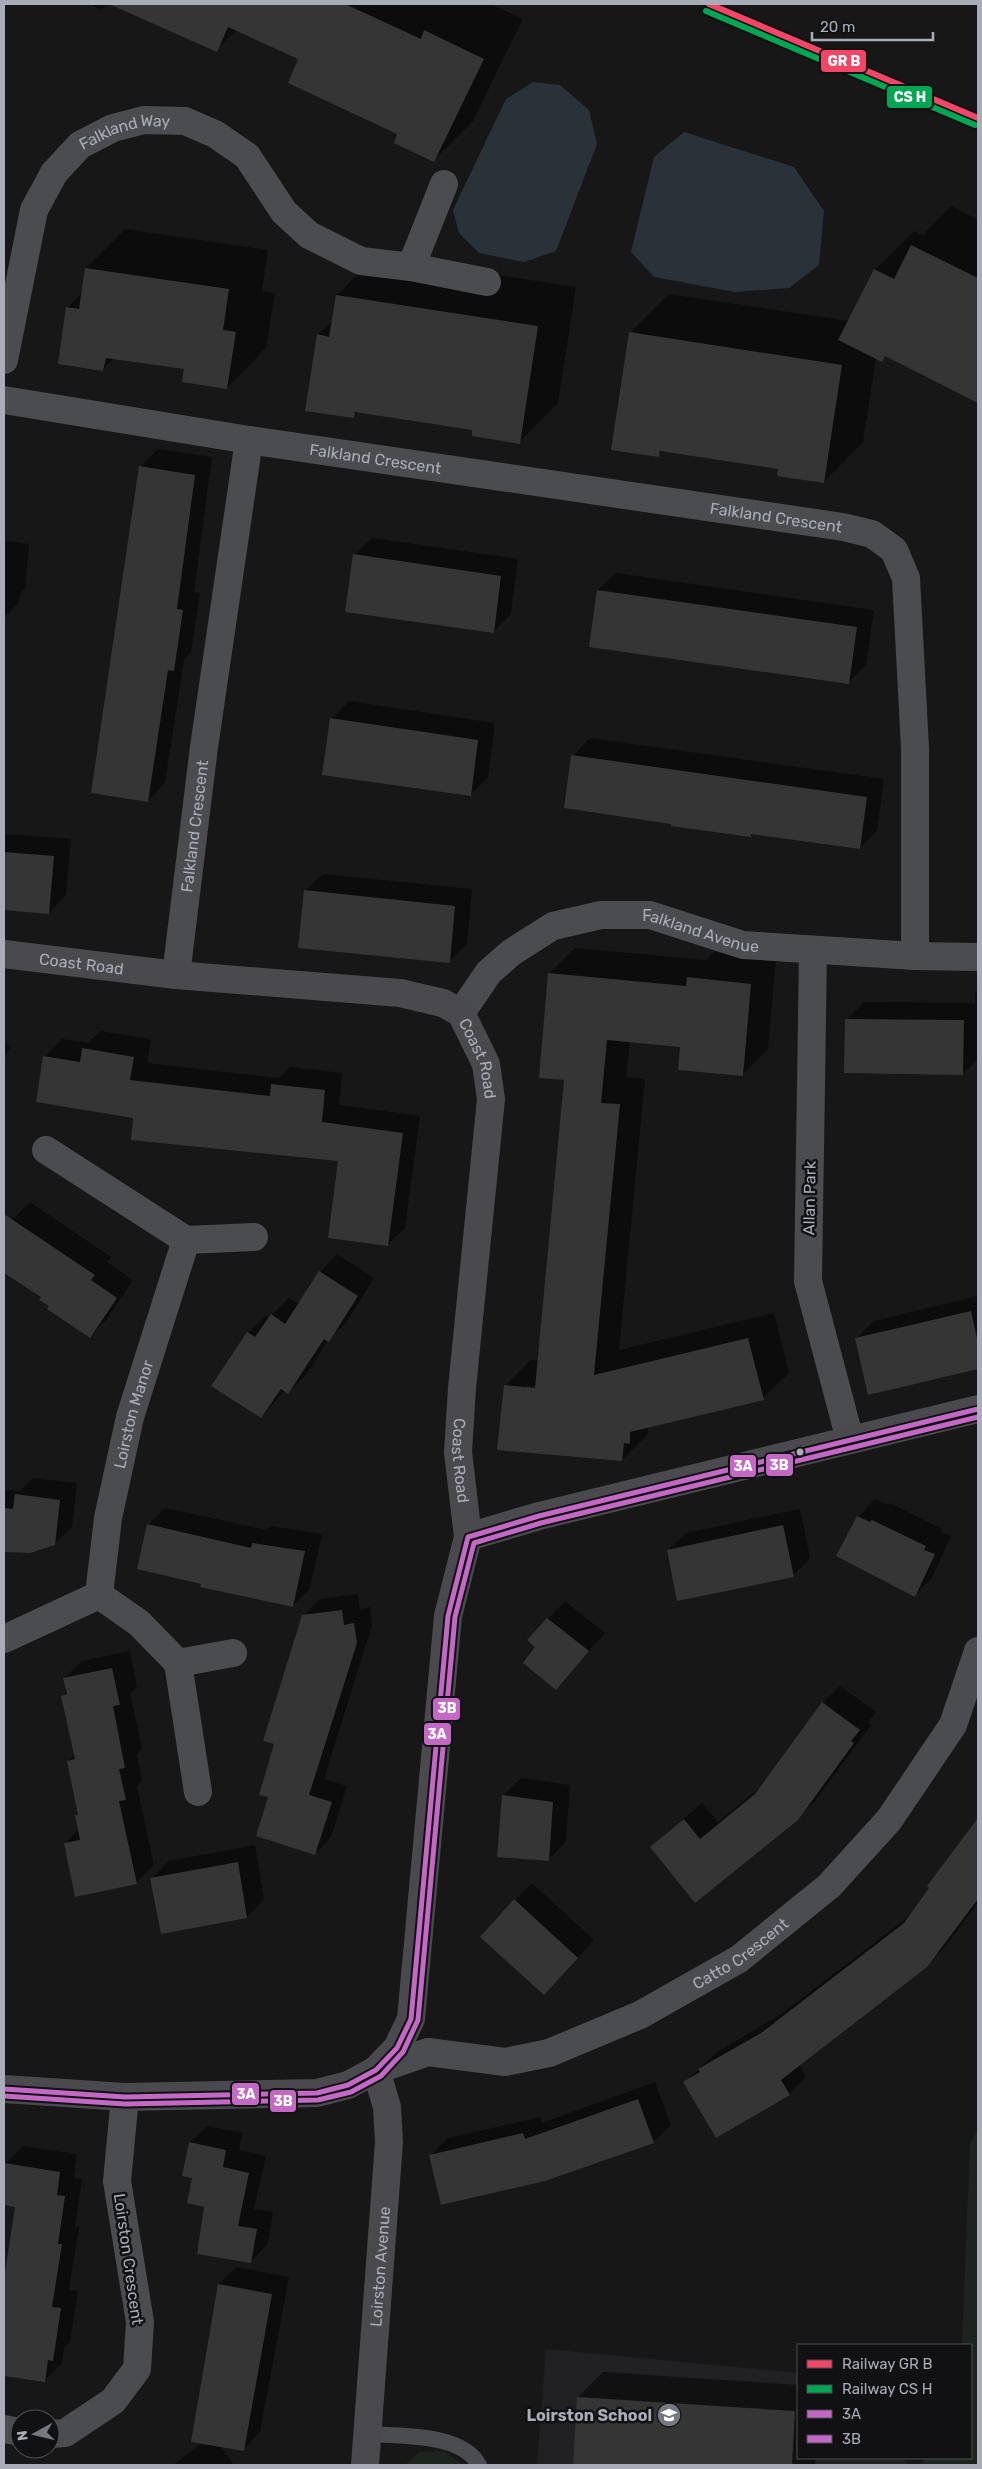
<svg xmlns="http://www.w3.org/2000/svg" width="982" height="2469" viewBox="0 0 982 2469" font-family="Rubik,sans-serif">
  <rect width="100%" height="100%" fill="#171717"/>
  <path fill="#212123" d="M 546,2349 L 798,2373 L 798,2458 L 902,2458 L 910,2465 L 537,2465 Z"/>
  <path fill="#1d241e" d="M 978,2128 L 978,2465 L 920,2465 L 925,2458 L 971,2458 L 971,2345 L 962,2345 L 970,2145 Z
    M 444,2451 L 463,2465 L 405,2465 L 419,2452 Z"/>
  <path fill="#2a3239" d="M 533,82 L 560,85 L 589,110 L 597,144 L 556,251 L 524,262 L 479,253 L 459,233 L 453,210 L 506,99 Z
    M 684,132 L 794,167 L 824,211 L 819,265 L 789,288 L 735,292 L 654,277 L 631,252 L 654,157 Z"/>
  <path fill="#0007" fill-rule="evenodd" d="M 89,4 L 107,4 L 101,10 Z
    M 112,4 L 490,4 L 523,19 L 473,121 L 434,160 L 300,58 L 237,30 L 216,50 Z
    M 951,206 L 978,220 L 978,402 L 886,356 L 882,360 L 876,358 L 863,442 L 824,482 L 779,468 L 664,451 L 658,456 L 630,333 L 669,294 L 849,321 L 875,270 L 914,231 L 923,235 Z
    M 125,229 L 268,250 L 262,291 L 275,293 L 266,348 L 227,388 L 185,368 L 114,358 L 103,369 L 67,308 L 83,292 L 86,268 Z
    M 376,256 L 576,287 L 558,403 L 519,442 L 473,429 L 359,411 L 353,417 L 318,335 L 333,320 L 337,295 Z
    M 158,449 L 212,457 L 194,592 L 200,593 L 191,652 L 184,660 L 165,783 L 148,801 L 140,467 Z
    M 372,538 L 518,559 L 511,614 L 493,632 L 354,555 Z
    M 4,541 L 29,544 L 25,589 L 20,594 L 19,603 L 4,618 Z
    M 616,573 L 874,610 L 866,665 L 848,683 L 598,590 Z
    M 349,701 L 495,723 L 488,778 L 470,795 L 331,719 Z
    M 590,738 L 884,779 L 877,831 L 859,848 L 753,833 L 750,836 L 573,756 Z
    M 4,834 L 71,839 L 66,895 L 49,913 L 4,909 Z
    M 323,874 L 472,889 L 467,944 L 449,962 L 305,891 Z
    M 575,948 L 706,960 L 714,952 L 776,958 L 768,1049 L 742,1075 L 682,1046 L 630,1041 L 626,1077 L 645,1079 L 619,1350 L 774,1313 L 789,1373 L 763,1398 L 648,1426 L 648,1434 L 622,1460 L 505,1386 L 531,1360 L 539,1361 L 566,1079 L 550,973 ZM 526,1386 L 541,1387 L 541,1390 L 526,1388 Z
    M 978,990 L 978,1059 L 963,1074 L 847,1019 L 864,1002 L 975,1003 L 975,993 Z
    M 100,1031 L 151,1039 L 147,1063 L 279,1078 L 290,1067 L 342,1073 L 339,1105 L 420,1116 L 405,1228 L 387,1245 L 340,1160 L 135,1117 L 45,1057 L 62,1039 L 88,1043 Z
    M 4,1042 L 11,1046 L 4,1058 Z
    M 30,1202 L 111,1257 L 107,1262 L 133,1280 L 107,1319 L 90,1336 L 42,1297 L 4,1271 L 4,1232 L 12,1220 Z
    M 337,1254 L 374,1278 L 346,1323 L 328,1340 L 306,1375 L 288,1392 L 285,1390 L 261,1417 L 248,1333 L 265,1316 L 269,1318 L 289,1298 L 299,1304 L 320,1272 Z
    M 978,1296 L 978,1367 L 869,1393 L 856,1339 L 874,1321 Z
    M 33,1478 L 77,1483 L 72,1527 L 54,1544 L 30,1551 L 4,1549 L 4,1490 L 20,1491 Z
    M 875,1499 L 888,1505 L 890,1503 L 942,1529 L 940,1532 L 951,1536 L 932,1578 L 915,1595 L 858,1517 Z
    M 165,1508 L 267,1530 L 271,1526 L 322,1534 L 310,1588 L 293,1606 L 203,1583 L 148,1525 Z
    M 800,1509 L 810,1558 L 793,1576 L 668,1550 L 686,1533 Z
    M 358,1594 L 360,1609 L 370,1607 L 372,1625 L 324,1779 L 347,1786 L 331,1837 L 315,1854 L 269,1796 L 276,1744 L 303,1616 L 320,1599 Z
    M 565,1601 L 605,1633 L 555,1689 L 537,1647 L 548,1619 Z
    M 130,1651 L 137,1687 L 130,1693 L 142,1749 L 137,1754 L 142,1781 L 137,1786 L 154,1865 L 137,1882 L 76,1895 L 65,1843 L 79,1829 L 76,1816 L 79,1813 L 68,1761 L 75,1754 L 63,1696 L 67,1691 L 64,1678 L 82,1661 Z
    M 840,1686 L 876,1712 L 868,1723 L 871,1725 L 815,1801 L 797,1819 L 696,1902 L 651,1847 L 702,1803 L 718,1822 L 762,1786 L 823,1703 Z
    M 521,1778 L 570,1785 L 566,1842 L 548,1860 L 504,1795 Z
    M 978,1825 L 978,1903 L 944,1948 L 926,1966 L 799,2064 L 806,2077 L 789,2094 L 685,2082 L 717,2052 L 780,2015 L 912,1914 L 963,1840 Z
    M 255,1845 L 264,1899 L 247,1917 L 162,1932 L 152,1878 L 169,1861 Z
    M 532,1883 L 594,1940 L 561,1976 L 515,1900 Z
    M 655,2082 L 671,2125 L 653,2142 L 431,2155 L 448,2138 L 541,2117 L 542,2123 Z
    M 207,2126 L 243,2133 L 239,2150 L 266,2156 L 254,2209 L 273,2212 L 268,2244 L 251,2261 L 206,2206 L 194,2178 L 190,2143 Z
    M 23,2146 L 77,2154 L 74,2178 L 82,2179 L 75,2227 L 79,2227 L 69,2290 L 78,2291 L 70,2342 L 64,2348 L 62,2363 L 44,2381 L 4,2375 L 4,2296 L 16,2206 L 4,2204 L 4,2176 L 5,2164 Z
    M 236,2267 L 289,2277 L 260,2432 L 243,2450 L 220,2445 L 234,2465 L 173,2465 L 203,2442 L 193,2441 L 219,2284 Z
    M 603,2372 L 798,2385 L 798,2458 L 816,2458 L 815,2465 L 574,2465 L 578,2397 Z"/>
  <path fill="#353536" d="M 109,4 L 345,4 L 421,39 L 424,30 L 484,59 L 434,162 L 394,143 L 397,134 L 288,83 L 298,59 L 228,27 L 217,52 Z
    M 911,245 L 978,278 L 978,403 L 885,356 L 882,362 L 838,340 L 874,269 L 894,279 Z
    M 85,268 L 229,289 L 223,330 L 236,332 L 227,389 L 182,382 L 184,369 L 106,358 L 103,371 L 58,364 L 66,307 L 79,309 Z
    M 336,295 L 538,326 L 520,444 L 472,436 L 472,430 L 355,412 L 354,418 L 305,411 L 317,334 L 329,337 Z
    M 629,332 L 842,365 L 824,483 L 777,476 L 778,469 L 660,451 L 659,457 L 611,450 Z
    M 139,466 L 195,475 L 177,609 L 183,610 L 174,671 L 168,670 L 148,802 L 91,793 Z
    M 353,554 L 501,576 L 494,633 L 345,612 Z
    M 597,590 L 857,627 L 849,684 L 589,647 Z
    M 330,718 L 478,740 L 471,796 L 322,775 Z
    M 571,755 L 867,797 L 860,849 L 751,834 L 751,837 L 671,826 L 671,824 L 564,808 Z
    M 4,852 L 54,856 L 49,914 L 4,910 Z
    M 304,890 L 455,906 L 450,963 L 298,948 Z
    M 548,973 L 686,986 L 687,977 L 751,984 L 743,1076 L 678,1070 L 680,1047 L 607,1040 L 601,1103 L 620,1104 L 594,1375 L 748,1338 L 764,1400 L 630,1432 L 630,1444 L 624,1443 L 622,1461 L 497,1450 L 504,1385 L 535,1388 L 564,1080 L 539,1078 Z
    M 845,1019 L 964,1020 L 963,1075 L 844,1073 Z
    M 82,1048 L 134,1057 L 130,1080 L 270,1096 L 271,1084 L 325,1090 L 322,1122 L 403,1133 L 388,1246 L 328,1238 L 338,1161 L 131,1140 L 133,1118 L 36,1102 L 43,1056 L 80,1062 Z
    M 4,1214 L 95,1275 L 91,1280 L 117,1298 L 90,1338 L 47,1309 L 49,1306 L 39,1300 L 41,1297 L 4,1273 Z
    M 319,1271 L 358,1296 L 329,1342 L 324,1339 L 288,1394 L 281,1389 L 261,1418 L 211,1386 L 247,1332 L 255,1337 L 271,1314 L 285,1324 Z
    M 971,1311 L 978,1343 L 978,1369 L 868,1395 L 855,1338 Z
    M 15,1494 L 60,1500 L 55,1545 L 30,1553 L 4,1552 L 4,1508 L 13,1509 Z
    M 857,1516 L 870,1522 L 872,1520 L 926,1546 L 924,1550 L 935,1554 L 915,1597 L 836,1556 Z
    M 147,1524 L 251,1548 L 252,1543 L 305,1551 L 293,1607 L 200,1587 L 201,1584 L 137,1569 Z
    M 783,1525 L 794,1577 L 677,1601 L 667,1550 Z
    M 342,1610 L 344,1625 L 354,1623 L 357,1643 L 309,1795 L 332,1802 L 315,1855 L 256,1836 L 268,1797 L 259,1795 L 274,1744 L 263,1741 L 302,1615 Z
    M 547,1618 L 589,1651 L 556,1690 L 523,1663 L 535,1647 L 527,1640 Z
    M 112,1668 L 120,1705 L 113,1706 L 125,1768 L 119,1769 L 126,1800 L 119,1801 L 137,1884 L 75,1897 L 64,1843 L 80,1840 L 75,1815 L 78,1815 L 67,1761 L 75,1759 L 61,1696 L 67,1694 L 63,1678 Z
    M 822,1702 L 860,1730 L 851,1741 L 854,1743 L 798,1820 L 695,1903 L 650,1847 L 684,1819 L 700,1839 L 755,1794 Z
    M 502,1795 L 553,1802 L 549,1861 L 497,1857 Z
    M 978,1818 L 978,1899 L 927,1967 L 781,2080 L 790,2095 L 716,2138 L 683,2082 L 700,2072 L 698,2069 L 761,2033 L 904,1923 L 929,1888 L 927,1886 Z
    M 238,1862 L 247,1918 L 161,1934 L 150,1878 Z
    M 514,1899 L 578,1958 L 544,1995 L 480,1937 Z
    M 638,2099 L 654,2143 L 545,2181 L 441,2205 L 429,2155 L 523,2133 L 525,2139 Z
    M 189,2142 L 226,2150 L 223,2167 L 249,2173 L 238,2226 L 257,2229 L 251,2263 L 197,2254 L 204,2207 L 187,2203 L 192,2178 L 182,2176 Z
    M 4,2163 L 60,2172 L 57,2195 L 65,2196 L 58,2244 L 62,2244 L 52,2307 L 61,2308 L 53,2361 L 48,2360 L 45,2382 L 4,2376 L 4,2279 L 15,2207 L 4,2205 Z
    M 218,2284 L 272,2294 L 244,2451 L 191,2442 Z
    M 577,2397 L 795,2411 L 792,2465 L 573,2465 Z"/>
  <g fill="none" stroke-linecap="round" stroke-linejoin="round">
    <path stroke="#4b4c50" stroke-width="16" d="M 367,2434 C 400,2436 462,2433 479,2465"/>
    <g stroke="#4b4c50" stroke-width="28">
      <path d="M 411,267 L 444,184"/>
      <path id="s1" d="M 4,360 L 34,210 L 54,173 L 80,145 L 113,128 L 144,120 L 185,121 L 215,134 L 247,156 L 284,212 L 309,235 L 361,261 L 411,267 L 487,282"/>
      <path id="s2" d="M 4,400 L 249,440 L 843,527 L 872,534 L 894,550 L 906,578 L 915,748 L 915,956"/>
      <path d="M 813,951 L 808,1281 L 850,1440"/>
      <path id="s3" d="M 176,975 L 204,747 L 249,440"/>
      <path id="s4" d="M 461,1013 L 489,972 L 512,952 L 553,926 L 601,915 L 650,915 L 743,945 L 915,956 L 978,957"/>
      <path d="M 46,1150 L 186,1240 L 254,1237"/>
      <path d="M 99,1595 L 139,1623 L 178,1663 L 198,1792"/>
      <path id="s5" d="M 4,1639 L 99,1595 L 108,1518 L 130,1417 L 186,1240"/>
      <path d="M 178,1663 L 233,1653"/>
      <path id="s6" d="M 376,2070 L 428,2052 L 505,2062 L 549,2053 L 640,2015 L 739,1959 L 829,1886 L 889,1820 L 953,1725 L 978,1651"/>
      <path d="M 4,2429 L 20,2432"/>
      <path d="M 50,2434 L 65,2433 L 113,2401 L 137,2369 L 140,2322 L 117,2181 L 125,2097"/>
    </g>
    <g stroke="#4a4a4e" stroke-width="28">
      <path id="s7" d="M 4,954 L 176,975 L 400,993 L 443,1003 L 461,1013 L 486,1064 L 491,1099 L 462,1388 L 458,1452 L 468,1537 L 448,1616 L 411,2019 L 397,2048 L 376,2070 L 348,2085 L 317,2093 L 125,2097 L 4,2089"/>
      <path d="M 468,1537 L 539,1516 L 978,1409"/>
      <path id="s8" d="M 365,2465 L 389,2142 L 387,2107 L 376,2070"/>
    </g>
    <g stroke="#111113" stroke-width="9">
      <path id="bus-1" d="M 4,2089 L 125,2097 L 317,2093 L 348,2085 L 376,2070 L 397,2048 L 411,2019 L 448,1616 L 468,1537 L 539,1516 L 978,1409"/>
    </g>
    <g stroke="#111113" stroke-width="9">
      <path id="bus-2" d="M 4,2096 L 125,2104 L 318,2100 L 351,2092 L 381,2076 L 403,2052 L 418,2020 L 455,1617 L 474,1543 L 541,1523 L 978,1417"/>
    </g>
    <use href="#bus-1" stroke="#c368c5" stroke-width="5"/>
    <use href="#bus-2" stroke="#c368c5" stroke-width="5"/>
    <g stroke="#111113" stroke-width="10">
      <path id="rail-1" d="M 709,4 L 978,118"/>
    </g>
    <g stroke="#111113" stroke-width="10">
      <path id="rail-2" d="M 706,11 L 975,125"/>
    </g>
    <use href="#rail-1" stroke="#f34667" stroke-width="6"/>
    <use href="#rail-2" stroke="#00a651" stroke-width="6"/>
  </g>
  <defs>
    <g id="school-disc" transform="scale(1.25)"><circle r="9.5" fill="#757880" stroke="#111113"/><path d="M0-5L7-2L0 1L-7-2ZM-4 1L0 2.5L4 1V4Q0 6-4 4Z" fill="#fff"/></g>
  </defs>
  <g fill-rule="evenodd">
    <use href="#school-disc" x="669" y="2415"/>
  </g>
  <circle fill="#a8adb8" stroke="#111113" stroke-width="2" cx="800" cy="1452" r="4.5"/>
  <g text-anchor="middle" stroke-width="5" stroke-linejoin="round" paint-order="stroke">
    <g font-size="16" fill="#a8adb8" stroke="#111113">
      <text dy="6" stroke="none"><textPath href="#s1" startOffset="281">Falkland Way</textPath></text>
      <text dy="6" stroke="none"><textPath href="#s2" startOffset="376">Falkland Crescent</textPath></text>
      <text dy="6" stroke="none"><textPath href="#s2" startOffset="781">Falkland Crescent</textPath></text>
      <text dy="6" stroke="none"><textPath href="#s3" startOffset="150">Falkland Crescent</textPath></text>
      <text dy="6" stroke="none"><textPath href="#s4" startOffset="280">Falkland Avenue</textPath></text>
      <text dy="6" stroke="none"><textPath href="#s7" startOffset="78">Coast Road</textPath></text>
      <text dy="6" stroke="none"><textPath href="#s7" startOffset="512">Coast Road</textPath></text>
      <text transform="translate(809 1198) rotate(-89)" y="6">Allan Park</text>
      <text dy="6" stroke="none"><textPath href="#s5" startOffset="289">Loirston Manor</textPath></text>
      <text dy="6" stroke="none"><textPath href="#s7" startOffset="918">Coast Road</textPath></text>
      <text dy="6" stroke="none"><textPath href="#s6" startOffset="394">Catto Crescent</textPath></text>
      <text transform="translate(129 2259) rotate(82)" y="6">Loirston Crescent</text>
      <text dy="6" stroke="none"><textPath href="#s8" startOffset="199">Loirston Avenue</textPath></text>
    </g>
    <g font-size="16" font-weight="bold" fill="#a8adb8" stroke="#111113" text-anchor="end">
      <text x="652" y="2421">Loirston School</text>
    </g>
  </g>
  <g stroke="#111113" stroke-width="2">
    <rect x="820" y="49" width="47" height="24" rx="5" fill="#f34667"/>
    <rect x="886" y="85" width="47" height="24" rx="5" fill="#00a651"/>
    <rect x="765" y="1453" width="29" height="24" rx="5" fill="#c368c5"/>
    <rect x="729" y="1454" width="28" height="24" rx="5" fill="#c368c5"/>
    <rect x="432" y="1697" width="29" height="24" rx="5" fill="#c368c5"/>
    <rect x="423" y="1722" width="29" height="24" rx="5" fill="#c368c5"/>
    <rect x="231" y="2082" width="29" height="24" rx="5" fill="#c368c5"/>
    <rect x="269" y="2089" width="28" height="24" rx="5" fill="#c368c5"/>
  </g>
  <g font-size="14" text-anchor="middle" font-weight="bold" fill="#fff">
    <text x="844" y="66">GR B</text>
    <text x="910" y="102">CS H</text>
    <text x="779" y="1470">3B</text>
    <text x="743" y="1471">3A</text>
    <text x="447" y="1713">3B</text>
    <text x="437" y="1739">3A</text>
    <text x="246" y="2099">3A</text>
    <text x="283" y="2106">3B</text>
  </g>
  <rect width="982" height="2469" fill="none" stroke="#a8adb8" stroke-width="10"/>
  <rect x="797" y="2344" width="175" height="115" fill="#111113" stroke="#4d4f55"/>
  <rect x="807" y="2360" width="25" height="8" fill="#f34667" stroke="#4d4f55"/>
  <text x="842" y="2369" font-size="15" fill="#a8adb8">Railway GR B</text>
  <rect x="807" y="2385" width="25" height="8" fill="#00a651" stroke="#4d4f55"/>
  <text x="842" y="2394" font-size="15" fill="#a8adb8">Railway CS H</text>
  <rect x="807" y="2410" width="25" height="8" fill="#c368c5" stroke="#4d4f55"/>
  <text x="842" y="2419" font-size="15" fill="#a8adb8">3A</text>
  <rect x="807" y="2435" width="25" height="8" fill="#c368c5" stroke="#4d4f55"/>
  <text x="842" y="2444" font-size="15" fill="#a8adb8">3B</text>
  <g transform="translate(35 2434) rotate(262)"><circle r="24" fill="#111113" stroke="#4d4f55"/>
  <path d="M0-4L9 19L0 12L-9 19Z" fill="#757880"/>
  <text y="-8" font-size="14" font-weight="bold" text-anchor="middle" fill="#a8adb8">N</text>
  </g>
  <path d="M812 32v8h121v-8" fill="none" stroke="#a8adb8" stroke-width="2.5"/>
  <text x="820" y="32" font-size="15" fill="#a8adb8" stroke="#111113" stroke-width="4" paint-order="stroke">20 m</text>
</svg>
